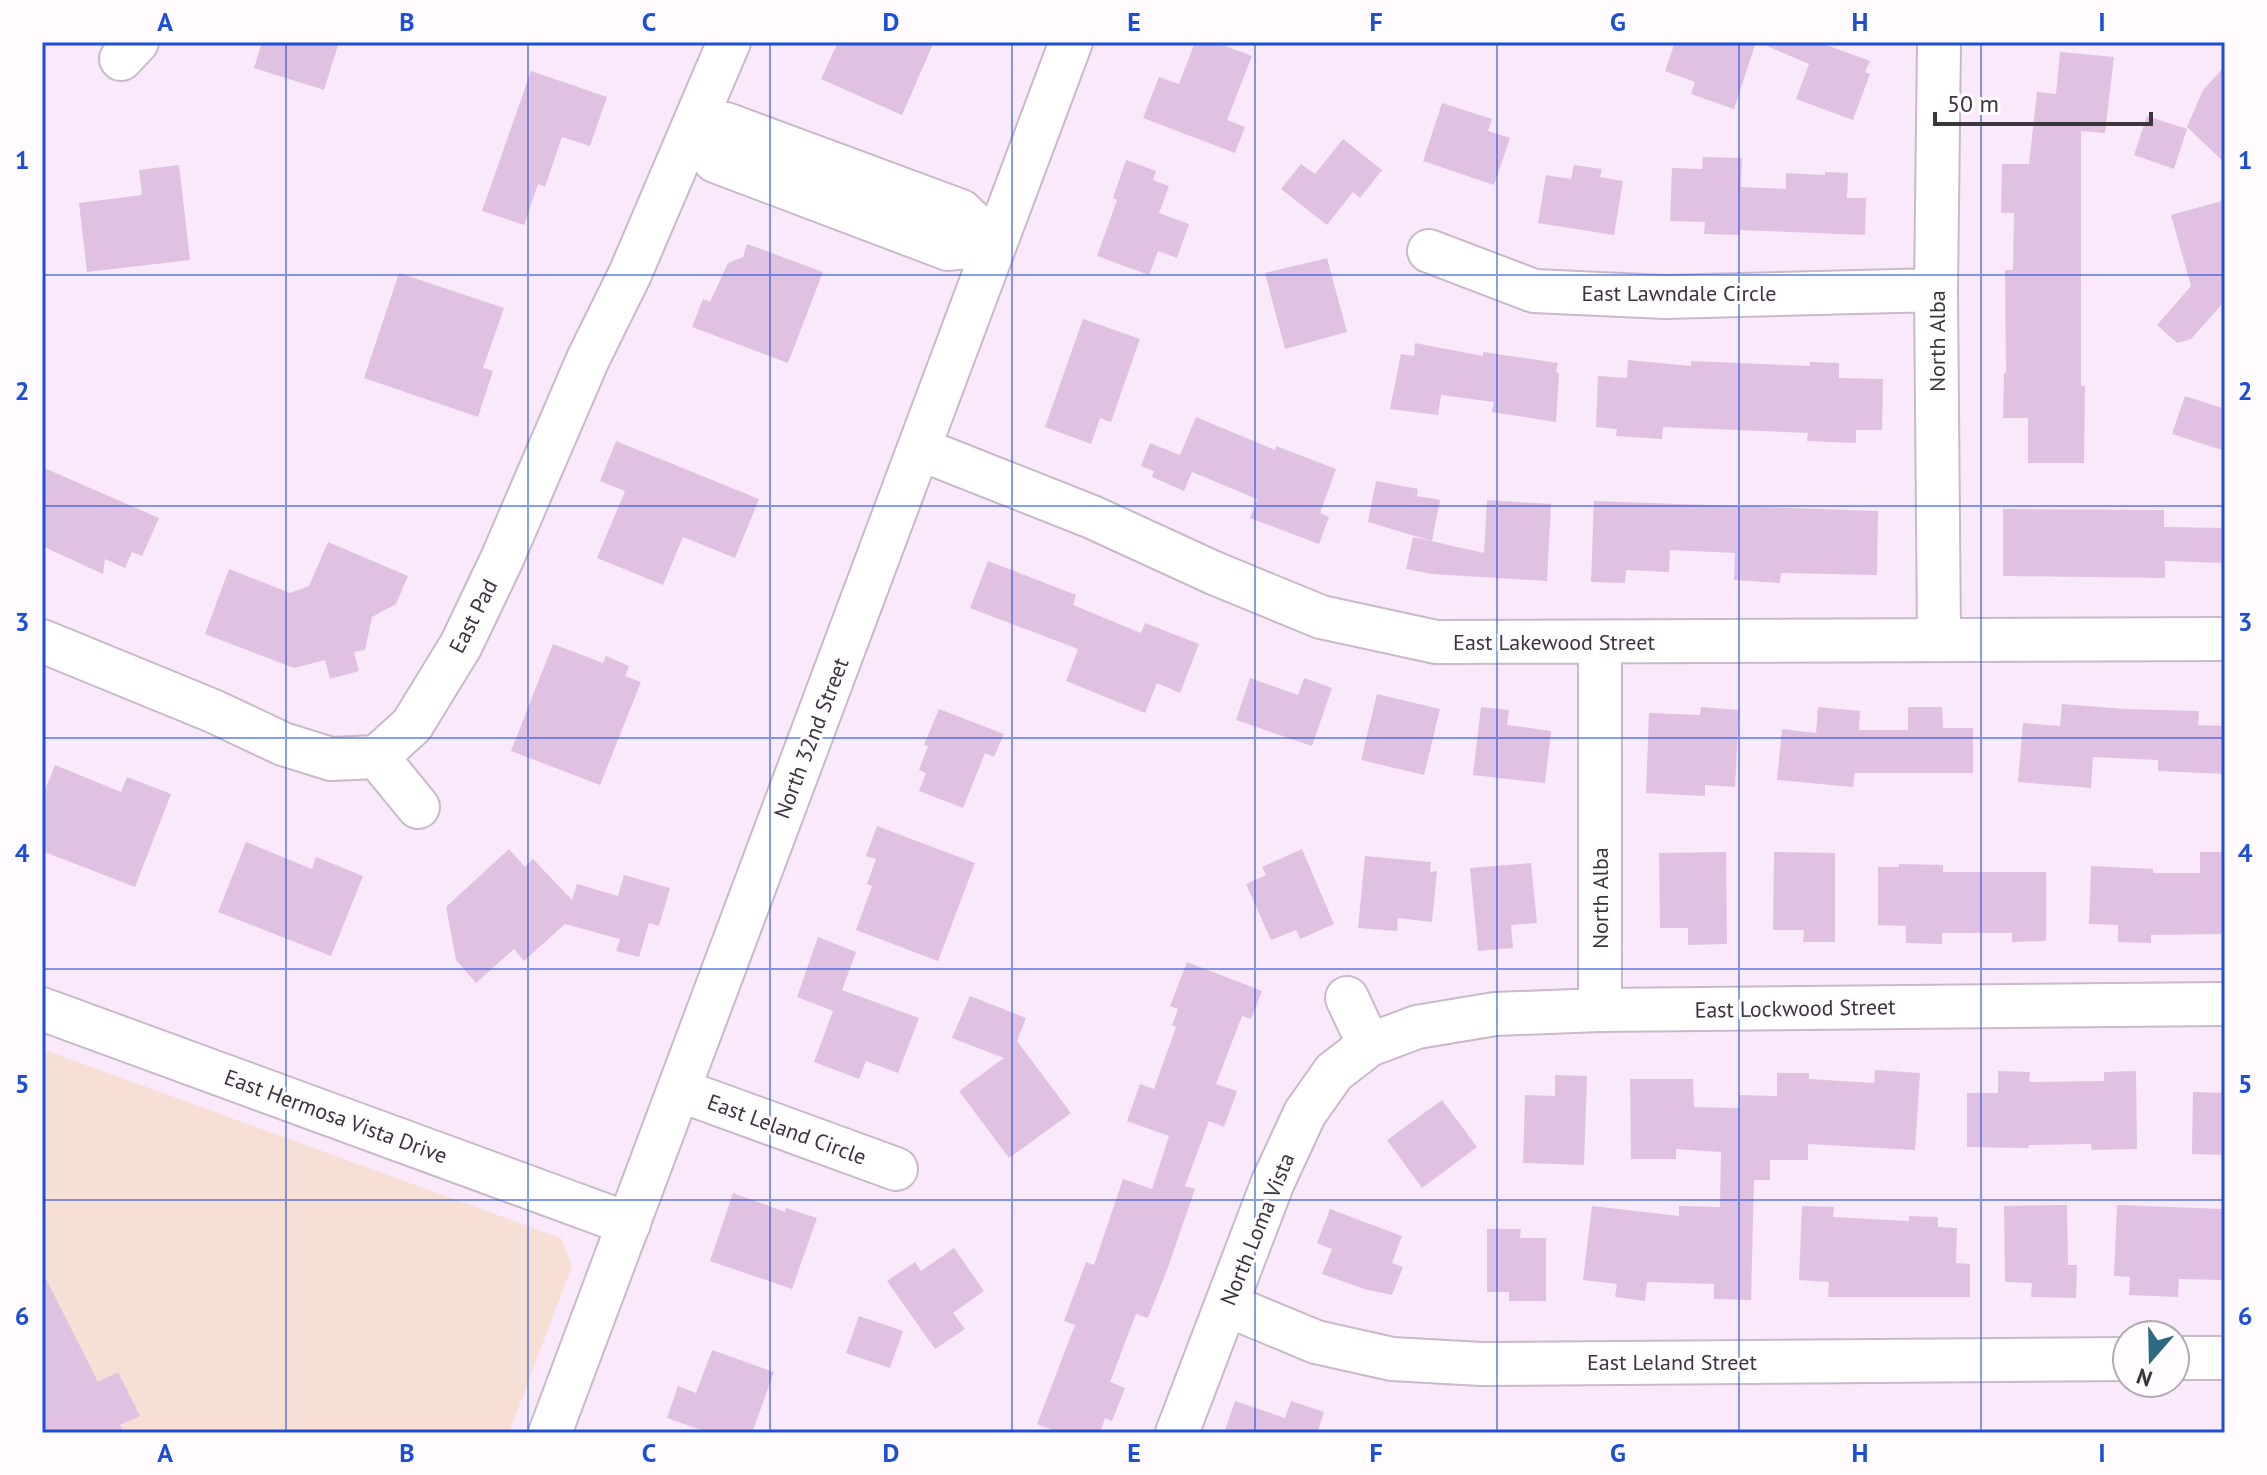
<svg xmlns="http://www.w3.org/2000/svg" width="2267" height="1475" viewBox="0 0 2267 1475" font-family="'PT Sans',sans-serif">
  <rect width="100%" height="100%" fill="#fae9fb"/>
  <path fill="#f8dfd6" d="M 42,1049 L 561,1238 L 572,1266 L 509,1433 L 42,1433 Z"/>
  <path fill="#e0c1e2" d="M 262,42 L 339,42 L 324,90 L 254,68 Z
    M 838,42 L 934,42 L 902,115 L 821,79 Z
    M 1195,42 L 1215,42 L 1252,56 L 1227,120 L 1245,127 L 1235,153 L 1143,118 L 1159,77 L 1179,84 Z
    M 1675,42 L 1756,42 L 1734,109 L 1691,94 L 1695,82 L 1665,71 Z
    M 1758,42 L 1818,42 L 1870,61 L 1865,72 L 1870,74 L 1853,120 L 1796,99 L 1809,64 Z
    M 2060,52 L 2114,57 L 2105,133 L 2081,131 L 2081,386 L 2085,386 L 2084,463 L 2028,463 L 2028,418 L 2003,418 L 2004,373 L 2006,373 L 2005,270 L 2013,270 L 2014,213 L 2001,213 L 2002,164 L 2029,164 L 2037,92 L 2056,94 Z
    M 2225,66 L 2225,163 L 2187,127 L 2203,90 Z
    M 531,71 L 607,97 L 590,146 L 562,137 L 545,187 L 538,184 L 524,225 L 482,211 Z
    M 1442,103 L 1492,119 L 1488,131 L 1510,138 L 1494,185 L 1423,161 Z
    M 2147,116 L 2187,129 L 2174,169 L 2134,155 Z
    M 1343,139 L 1382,170 L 1360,198 L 1353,192 L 1327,225 L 1281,189 L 1301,164 L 1315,174 Z
    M 1703,157 L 1742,158 L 1741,187 L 1786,189 L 1786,173 L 1825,175 L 1825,172 L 1848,173 L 1847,198 L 1866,198 L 1865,235 L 1740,230 L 1740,235 L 1704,234 L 1705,222 L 1670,221 L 1672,168 L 1702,169 Z
    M 1126,160 L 1156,171 L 1153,180 L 1169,186 L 1159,213 L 1189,224 L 1177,258 L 1158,251 L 1149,275 L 1097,256 L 1117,200 L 1113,198 Z
    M 179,165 L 190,260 L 87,272 L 79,203 L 142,195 L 139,170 Z
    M 1574,165 L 1602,169 L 1600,177 L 1623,181 L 1614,235 L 1538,223 L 1546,175 L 1571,179 Z
    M 2225,200 L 2225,301 L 2191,339 L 2177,343 L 2157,325 L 2191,286 L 2171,215 Z
    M 747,244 L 823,272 L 788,363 L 692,327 L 703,299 L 710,302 L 728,263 L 743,257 Z
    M 1327,258 L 1347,332 L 1285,349 L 1265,273 Z
    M 399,273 L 504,308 L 483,368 L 493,371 L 478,417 L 364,378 Z
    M 1083,319 L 1140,339 L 1111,422 L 1100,418 L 1091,444 L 1045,427 Z
    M 1415,343 L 1483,356 L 1483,352 L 1558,363 L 1556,372 L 1559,373 L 1556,422 L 1492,412 L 1494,402 L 1441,395 L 1438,415 L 1390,409 L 1401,354 L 1414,356 Z
    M 1628,360 L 1691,366 L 1691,361 L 1810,366 L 1810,362 L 1839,363 L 1839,378 L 1883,379 L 1882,430 L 1856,430 L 1856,443 L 1807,441 L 1808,433 L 1663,427 L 1662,439 L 1616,436 L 1617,429 L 1596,427 L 1598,376 L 1627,378 Z
    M 2185,396 L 2225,409 L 2225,451 L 2172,434 Z
    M 1196,417 L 1275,450 L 1276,446 L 1336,469 L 1320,513 L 1329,517 L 1319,544 L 1250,518 L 1257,499 L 1192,472 L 1184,491 L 1152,477 L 1154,471 L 1141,466 L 1150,443 L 1180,455 Z
    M 616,441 L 759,499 L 735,558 L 683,537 L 663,585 L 597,558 L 625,491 L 600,481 Z
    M 42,467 L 159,518 L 142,556 L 132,552 L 125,568 L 105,559 L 103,574 L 42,546 Z
    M 1376,481 L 1418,489 L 1417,496 L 1440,500 L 1432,541 L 1368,522 Z
    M 1487,500 L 1551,504 L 1547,581 L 1432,574 L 1406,569 L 1413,537 L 1484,553 Z
    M 1594,501 L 1878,511 L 1877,575 L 1781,573 L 1780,583 L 1734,580 L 1735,553 L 1670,550 L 1669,572 L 1626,570 L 1625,583 L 1591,582 Z
    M 2003,509 L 2164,510 L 2164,527 L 2225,528 L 2225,563 L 2165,561 L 2165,578 L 2003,576 Z
    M 328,542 L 408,576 L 396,604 L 372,617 L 365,650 L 354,652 L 359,671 L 330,679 L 325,660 L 294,668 L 205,634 L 229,569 L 290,593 L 309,586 Z
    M 988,561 L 1076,595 L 1073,605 L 1141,633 L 1145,623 L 1199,644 L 1180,693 L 1157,683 L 1145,713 L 1066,681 L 1078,649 L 970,608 Z
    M 553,644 L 603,663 L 606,656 L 629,666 L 625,676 L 641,682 L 600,785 L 511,751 Z
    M 1250,678 L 1298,695 L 1304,678 L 1332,688 L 1312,746 L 1236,720 Z
    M 1377,694 L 1440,709 L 1424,775 L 1361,760 Z
    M 2062,704 L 2125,709 L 2199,711 L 2198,725 L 2225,726 L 2225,774 L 2158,771 L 2158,760 L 2093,757 L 2091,788 L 2018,782 L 2023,723 L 2060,726 Z
    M 1481,707 L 1509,710 L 1507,725 L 1551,731 L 1545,783 L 1473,775 Z
    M 1701,707 L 1739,710 L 1735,787 L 1705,785 L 1705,796 L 1646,793 L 1649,713 L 1700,715 Z
    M 1818,707 L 1860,711 L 1859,730 L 1908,730 L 1908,707 L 1942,707 L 1943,728 L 1973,728 L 1973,773 L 1855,773 L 1853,787 L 1777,780 L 1782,729 L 1816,733 Z
    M 939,709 L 1004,734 L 994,757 L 985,753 L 963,808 L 919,791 L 926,773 L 919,770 L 928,746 L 924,745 Z
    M 55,765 L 121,792 L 127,777 L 171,794 L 135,887 L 42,851 L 42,798 Z
    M 877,826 L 975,863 L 938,961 L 856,930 L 872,886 L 867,884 L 876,859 L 866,856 Z
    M 246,842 L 312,869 L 316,857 L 363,876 L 331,956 L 218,912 Z
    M 509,849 L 525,867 L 533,859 L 572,900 L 577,884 L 618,896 L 624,875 L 670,888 L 659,926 L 649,923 L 639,957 L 616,951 L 620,939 L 565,924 L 524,961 L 514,949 L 476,983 L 456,960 L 446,907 Z
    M 1302,849 L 1334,924 L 1300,939 L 1296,930 L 1271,940 L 1246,884 L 1266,875 L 1262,867 Z
    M 1726,852 L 1727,944 L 1688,945 L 1688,928 L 1660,928 L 1659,853 Z
    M 1774,852 L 1835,853 L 1835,942 L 1803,942 L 1804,930 L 1773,930 Z
    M 2200,852 L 2225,852 L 2225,934 L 2151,935 L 2151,943 L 2118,942 L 2118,925 L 2089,924 L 2091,866 L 2153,869 L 2153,873 L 2200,873 Z
    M 1365,856 L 1431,862 L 1430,872 L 1437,871 L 1432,922 L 1398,918 L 1397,931 L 1358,928 Z
    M 1531,863 L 1537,923 L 1511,925 L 1513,948 L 1478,951 L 1470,868 Z
    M 1899,864 L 1943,865 L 1943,872 L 2046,872 L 2046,941 L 2012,942 L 2012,933 L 1942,933 L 1942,944 L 1906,943 L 1906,926 L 1878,925 L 1878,867 L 1899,867 Z
    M 818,937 L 856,952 L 842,990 L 919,1018 L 898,1073 L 866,1061 L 859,1079 L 814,1062 L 833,1011 L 797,997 Z
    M 1187,962 L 1262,991 L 1251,1019 L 1242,1016 L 1216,1084 L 1237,1091 L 1224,1127 L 1209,1121 L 1185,1186 L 1195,1189 L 1167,1270 L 1148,1318 L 1136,1314 L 1110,1382 L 1125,1388 L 1112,1421 L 1105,1418 L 1100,1433 L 1060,1433 L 1037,1424 L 1075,1325 L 1064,1321 L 1086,1262 L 1094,1265 L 1123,1179 L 1152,1189 L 1169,1136 L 1127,1121 L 1140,1084 L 1154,1089 L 1176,1027 L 1172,1025 L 1178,1009 L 1170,1006 Z
    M 970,996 L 1026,1018 L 1017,1041 L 1071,1113 L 1009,1158 L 959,1091 L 1004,1058 L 952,1038 Z
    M 1875,1070 L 1920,1073 L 1915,1150 L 1808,1144 L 1808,1160 L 1770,1160 L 1770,1180 L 1754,1180 L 1751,1300 L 1714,1299 L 1714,1284 L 1647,1282 L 1645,1301 L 1615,1297 L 1617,1284 L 1583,1280 L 1592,1206 L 1679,1216 L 1679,1206 L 1720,1207 L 1721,1152 L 1676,1149 L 1676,1159 L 1631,1159 L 1630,1079 L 1693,1079 L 1694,1107 L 1739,1108 L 1739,1095 L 1777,1096 L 1777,1073 L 1809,1073 L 1809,1079 L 1874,1083 Z
    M 1998,1071 L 2030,1072 L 2029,1082 L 2104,1081 L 2104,1072 L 2136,1071 L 2137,1149 L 2092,1150 L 2091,1144 L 2029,1145 L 2028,1148 L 1967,1147 L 1967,1093 L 1998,1093 Z
    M 1555,1075 L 1587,1076 L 1584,1165 L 1523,1163 L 1525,1095 L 1555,1096 Z
    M 2193,1092 L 2225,1093 L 2225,1155 L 2192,1154 Z
    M 1442,1100 L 1477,1147 L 1422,1188 L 1387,1140 Z
    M 733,1193 L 785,1212 L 786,1208 L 817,1218 L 792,1289 L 710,1261 Z
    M 2067,1205 L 2068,1265 L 2077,1265 L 2076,1298 L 2031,1297 L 2032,1283 L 2005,1282 L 2004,1206 Z
    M 2117,1205 L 2225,1209 L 2225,1280 L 2179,1279 L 2178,1297 L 2129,1295 L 2130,1277 L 2114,1276 Z
    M 1802,1206 L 1834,1207 L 1833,1217 L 1909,1221 L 1909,1216 L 1938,1217 L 1938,1227 L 1957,1228 L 1956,1263 L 1970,1264 L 1970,1297 L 1828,1297 L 1829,1282 L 1799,1280 Z
    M 1330,1209 L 1402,1236 L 1392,1263 L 1403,1267 L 1392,1295 L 1364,1289 L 1322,1274 L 1332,1249 L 1317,1243 Z
    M 1487,1229 L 1521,1229 L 1520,1238 L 1546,1238 L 1546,1301 L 1509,1301 L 1509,1292 L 1487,1292 Z
    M 954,1248 L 984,1291 L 953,1313 L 965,1329 L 935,1349 L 887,1281 L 915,1262 L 921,1271 Z
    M 42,1271 L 98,1382 L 118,1372 L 140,1416 L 120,1425 L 124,1433 L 42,1433 Z
    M 859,1316 L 903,1331 L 890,1368 L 846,1353 Z
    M 712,1350 L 774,1372 L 752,1433 L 710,1433 L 667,1418 L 678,1386 L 696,1393 Z
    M 1235,1401 L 1285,1418 L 1291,1401 L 1324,1412 L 1317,1433 L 1224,1433 Z"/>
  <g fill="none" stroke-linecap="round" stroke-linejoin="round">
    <g stroke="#c9b9ca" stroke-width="46">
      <path id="minor" d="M 1939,42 L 1936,290 L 1939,639
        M 121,59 L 137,42
        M 726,124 L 961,211 L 995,244 L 948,249 L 715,161 L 691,133 Z
        M 1429,251 L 1534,291 L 1666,297 L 1936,290
        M 920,449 L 1092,517 L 1214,573 L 1321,617 L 1436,642 L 2225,639
        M 42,641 L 213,711 L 283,744 L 331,759 L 377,757 L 412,725 L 461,645 L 502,559 L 588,359 L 630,274 L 729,42
        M 1600,643 L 1600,1010
        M 377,757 L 418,807
        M 1347,998 L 1369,1045
        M 42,1009 L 629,1224
        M 679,1090 L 896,1169
        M 1227,1305 L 1316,1342 L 1392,1359 L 1481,1364 L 2127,1359
        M 2175,1358 L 2225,1358
        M 550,1433 L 1071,42
        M 1177,1433 L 1273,1182 L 1305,1113 L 1334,1072 L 1369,1045 L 1417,1027 L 1495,1014 L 1600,1010 L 2225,1004"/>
    </g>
    <use href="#minor" stroke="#fff" stroke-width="42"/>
  </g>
  <path fill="none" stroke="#1d4ed8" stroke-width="2" stroke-opacity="0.55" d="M 286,42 L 286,1433M 528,42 L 528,1433M 770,42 L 770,1433M 1012,42 L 1012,1433M 1255,42 L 1255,1433M 1497,42 L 1497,1433M 1739,42 L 1739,1433M 1981,42 L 1981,1433M 42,275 L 2225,275M 42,506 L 2225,506M 42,738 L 2225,738M 42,969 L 2225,969M 42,1200 L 2225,1200"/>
  <g text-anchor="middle" stroke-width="6" stroke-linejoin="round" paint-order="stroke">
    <g font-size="22" fill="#3b353c" stroke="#fffbff">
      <text x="1679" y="301">East Lawndale Circle</text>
      <text transform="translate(1937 341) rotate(-90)" y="8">North Alba</text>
      <text transform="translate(473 616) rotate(-63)" y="8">East Pad</text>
      <text x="1554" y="650">East Lakewood Street</text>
      <text transform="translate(811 738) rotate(-69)" y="8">North 32nd Street</text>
      <text transform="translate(1600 898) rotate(-90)" y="8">North Alba</text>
      <text transform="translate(1795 1008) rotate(-1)" y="8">East Lockwood Street</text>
      <text transform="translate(336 1116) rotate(20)" y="8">East Hermosa Vista Drive</text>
      <text transform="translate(787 1129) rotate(20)" y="8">East Leland Circle</text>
      <text transform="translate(1257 1229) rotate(-68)" y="8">North Loma Vista</text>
      <text x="1672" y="1370">East Leland Street</text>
    </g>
  </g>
  <rect width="2267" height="1475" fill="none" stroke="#fffbff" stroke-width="88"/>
  <g transform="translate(2151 1359) rotate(200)"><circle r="38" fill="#fffbff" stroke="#b1acb1" stroke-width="2"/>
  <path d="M0-6L14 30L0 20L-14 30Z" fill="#2d6a81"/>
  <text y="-12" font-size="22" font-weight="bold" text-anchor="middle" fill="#3b353c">N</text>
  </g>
  <path d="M1935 112v12h216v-12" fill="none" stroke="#3b353c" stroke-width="4"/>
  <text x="1947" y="112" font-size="24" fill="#3b353c" stroke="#fffbff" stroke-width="6" paint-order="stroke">50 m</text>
  <rect x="44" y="44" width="2179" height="1387" fill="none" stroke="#1d4ed8" stroke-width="3"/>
  <g font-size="26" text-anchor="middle" font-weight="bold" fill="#1d4ed8">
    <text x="165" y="31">A</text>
    <text x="407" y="31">B</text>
    <text x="649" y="31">C</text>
    <text x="891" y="31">D</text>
    <text x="1134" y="31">E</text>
    <text x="1376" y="31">F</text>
    <text x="1618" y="31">G</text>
    <text x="1860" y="31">H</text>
    <text x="2102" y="31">I</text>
    <text x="22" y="169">1</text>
    <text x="2245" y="169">1</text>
    <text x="22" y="400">2</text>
    <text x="2245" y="400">2</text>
    <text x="22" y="631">3</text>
    <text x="2245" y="631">3</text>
    <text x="22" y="862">4</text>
    <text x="2245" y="862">4</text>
    <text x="22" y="1093">5</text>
    <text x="2245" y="1093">5</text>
    <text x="22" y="1325">6</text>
    <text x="2245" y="1325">6</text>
    <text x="165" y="1462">A</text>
    <text x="407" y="1462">B</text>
    <text x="649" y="1462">C</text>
    <text x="891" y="1462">D</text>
    <text x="1134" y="1462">E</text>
    <text x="1376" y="1462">F</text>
    <text x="1618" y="1462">G</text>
    <text x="1860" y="1462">H</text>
    <text x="2102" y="1462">I</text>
  </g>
</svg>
